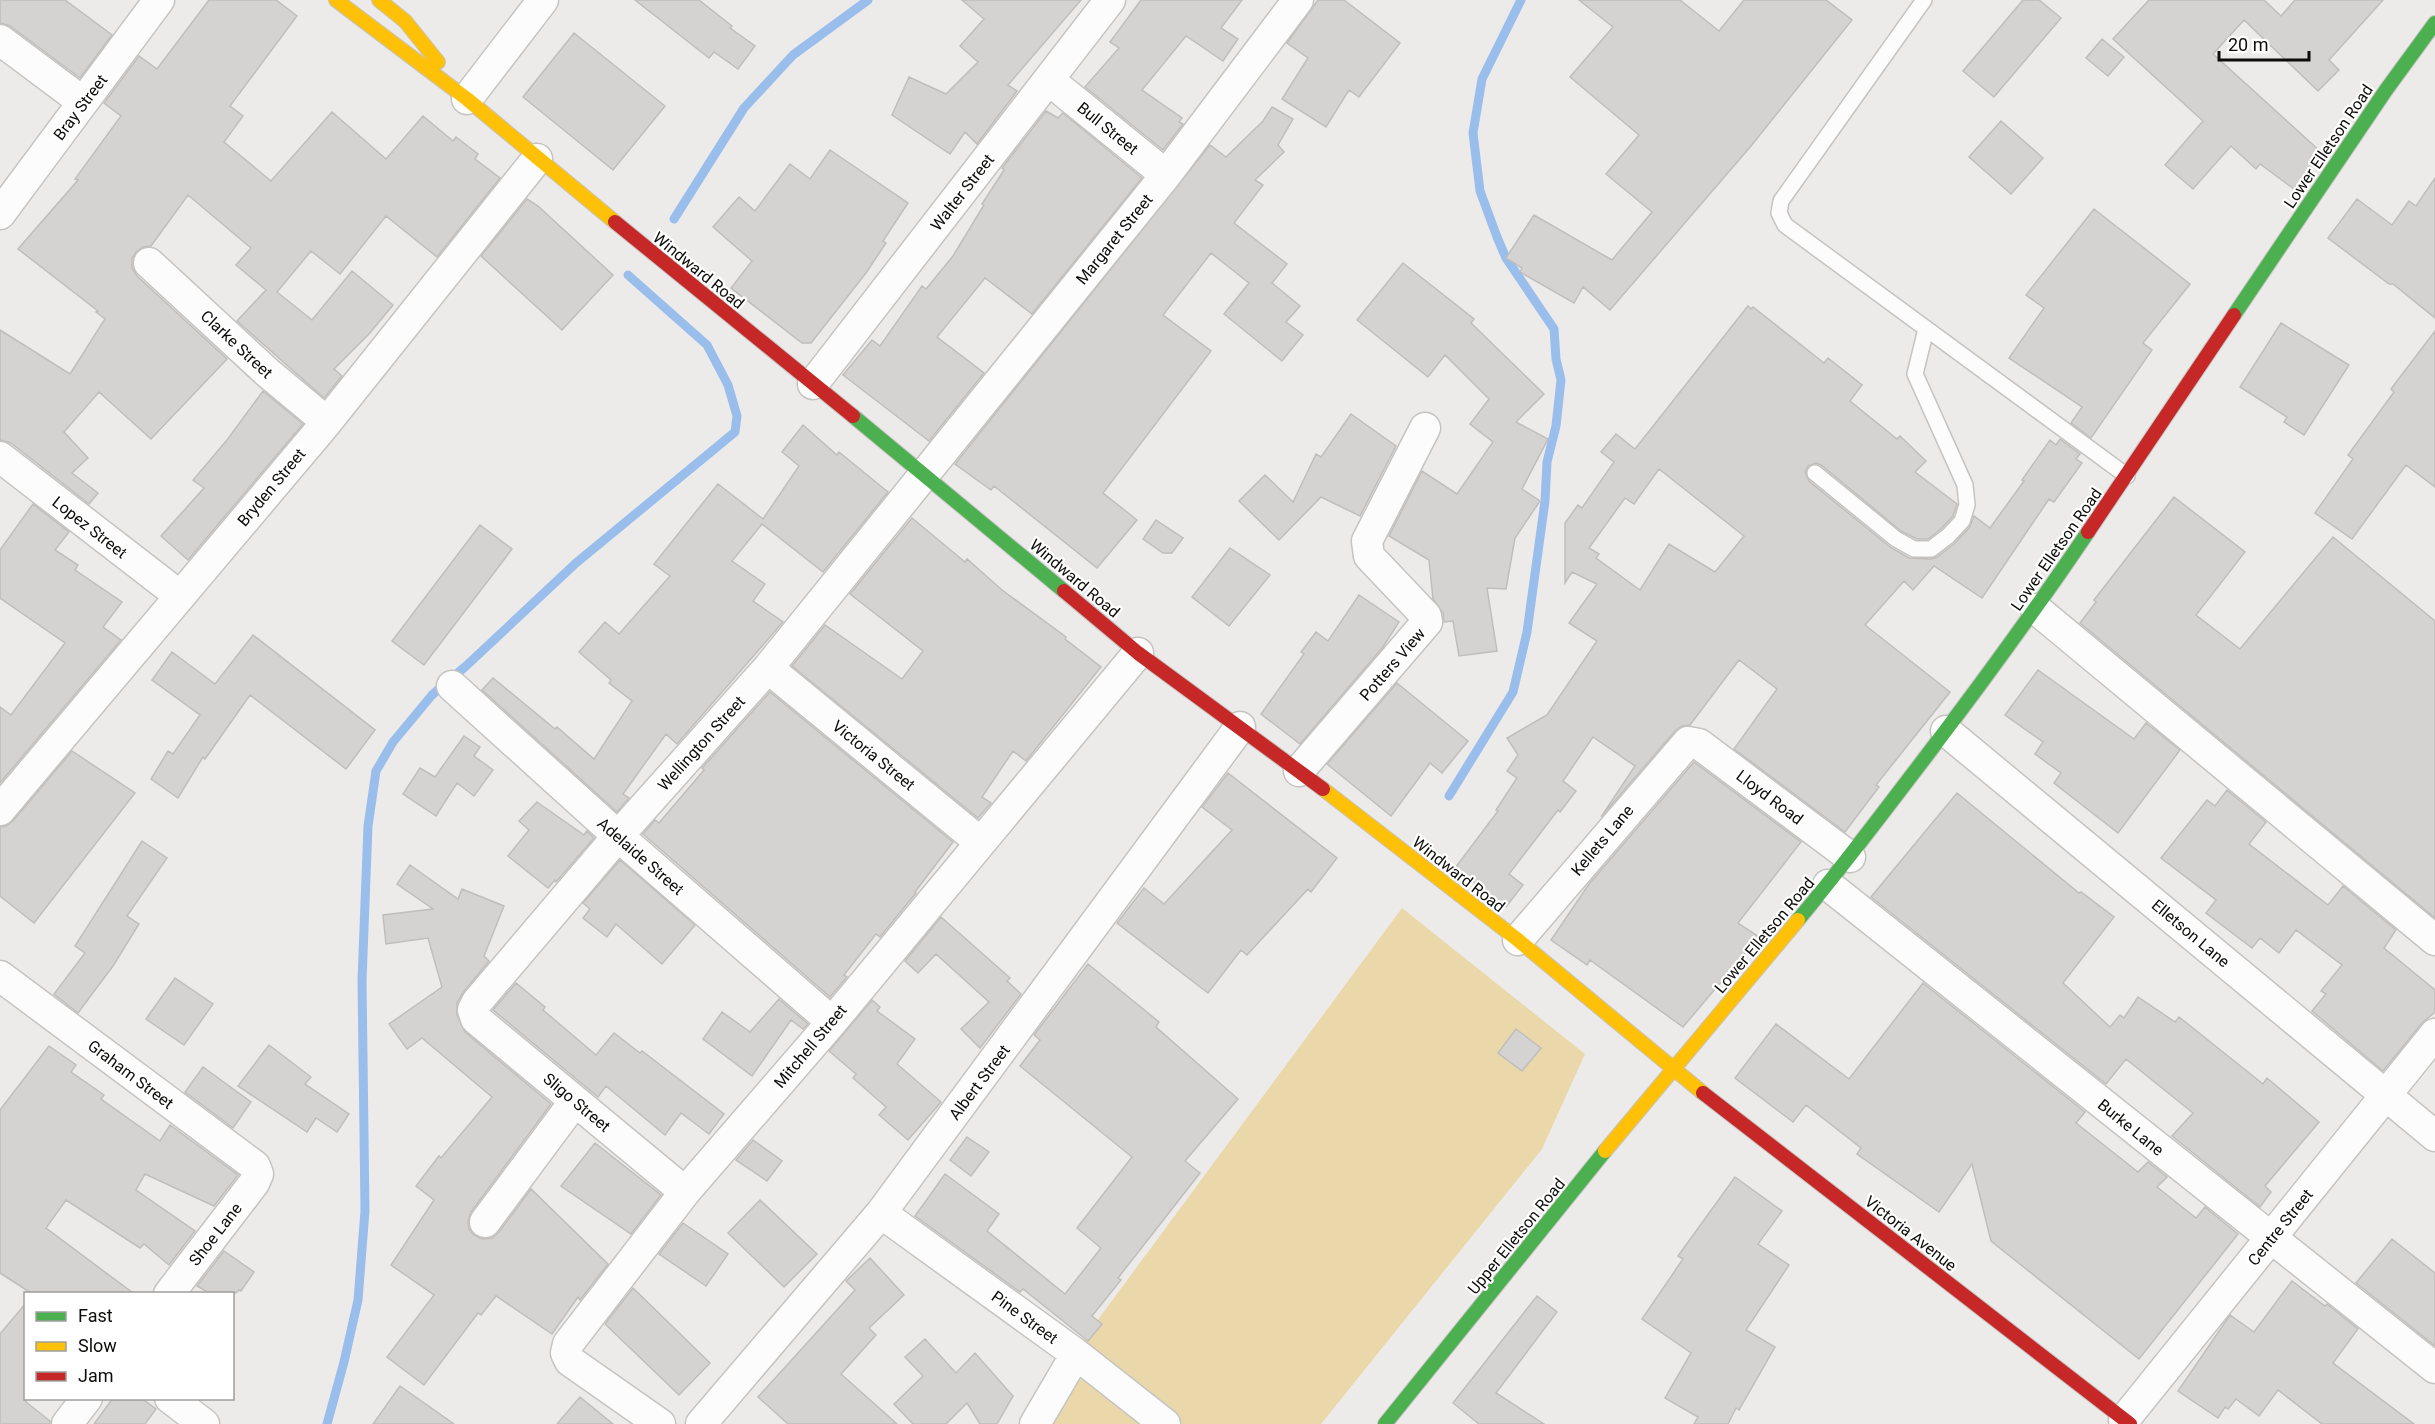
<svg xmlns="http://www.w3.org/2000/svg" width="2435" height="1424" viewBox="0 0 2435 1424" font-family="Roboto,sans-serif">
  <rect width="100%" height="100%" fill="#edebe9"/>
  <path fill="#ead8aa" d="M 1402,908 L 1585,1054 L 1542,1149 L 1321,1424 L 1182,1424 L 1077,1348 Z
    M 1086,1379 L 1144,1424 L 1042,1424 L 1069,1381 Z"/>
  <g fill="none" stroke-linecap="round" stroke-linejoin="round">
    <path stroke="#9abeec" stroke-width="9" d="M 674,219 L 744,108 L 793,55 L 868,0
      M 1449,796 L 1513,692 L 1527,632 L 1545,501 L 1547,462 L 1556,426 L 1561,380 L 1556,359 L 1554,329 L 1506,258 L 1497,237 L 1480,191 L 1473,133 L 1482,79 L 1521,0
      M 327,1424 L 344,1362 L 358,1300 L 365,1211 L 362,980 L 368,826 L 376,771 L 393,742 L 432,695 L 466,666 L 576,563 L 735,432 L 737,416 L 728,385 L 707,345 L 628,275"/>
  </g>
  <path fill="#d4d3d1" stroke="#bfbebc" stroke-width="1.5" fill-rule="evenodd" d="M 0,0 L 65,0 L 112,35 L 80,78 L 10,26 L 0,23 Z
    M 209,0 L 276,0 L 297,16 L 230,106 L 243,116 L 224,142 L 271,181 L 332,112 L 386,159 L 423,116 L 453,141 L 456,137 L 478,154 L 475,159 L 500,178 L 437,257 L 386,216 L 340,274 L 311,251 L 277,292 L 312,320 L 352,271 L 393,305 L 369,334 L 334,369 L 342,376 L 324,398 L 237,321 L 266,290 L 236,265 L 251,248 L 188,195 L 151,246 L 143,247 L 136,252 L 132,259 L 132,268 L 137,276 L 227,359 L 151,439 L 99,392 L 64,432 L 88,458 L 72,473 L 98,493 L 89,504 L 11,443 L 0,440 L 0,330 L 70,374 L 105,319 L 96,312 L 98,311 L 18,249 L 78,180 L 75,179 L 121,116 L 104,103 L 139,56 L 157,69 Z
    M 635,0 L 699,0 L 732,26 L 730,28 L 755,46 L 738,69 L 714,52 L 709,58 Z
    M 962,0 L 1081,0 L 1008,85 L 1017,91 L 977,144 L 965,132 L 950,154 L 892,115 L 909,77 L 946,94 L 978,62 L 960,46 L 984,19 Z
    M 1141,0 L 1242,0 L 1221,28 L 1238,39 L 1223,61 L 1186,36 L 1142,90 L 1182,118 L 1179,122 L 1183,124 L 1163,150 L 1085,87 L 1119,48 L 1110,42 Z
    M 1318,0 L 1344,0 L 1400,43 L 1359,97 L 1349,90 L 1326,127 L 1282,99 L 1308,58 L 1287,43 Z
    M 1579,0 L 1680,0 L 1719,31 L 1744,0 L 1826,0 L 1852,20 L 1751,146 L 1610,310 L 1583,287 L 1574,303 L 1520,272 L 1522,268 L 1506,258 L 1534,215 L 1612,260 L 1652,212 L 1606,174 L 1639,135 L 1570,77 L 1613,27 Z
    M 2023,0 L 2039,0 L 2061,18 L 1994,97 L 1963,71 Z
    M 2149,0 L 2264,0 L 2281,16 L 2295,0 L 2383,0 L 2329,60 L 2339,70 L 2318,91 L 2244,20 L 2213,54 L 2321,152 L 2294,189 L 2260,164 L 2256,169 L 2231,146 L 2193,189 L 2165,165 L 2203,121 L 2113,39 Z
    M 574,33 L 665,106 L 613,170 L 523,97 Z
    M 2102,39 L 2124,57 L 2108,76 L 2086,58 Z
    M 1272,107 L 1293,119 L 1278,145 L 1284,152 L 1255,180 L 1263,185 L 1234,223 L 1287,264 L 1272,283 L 1300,306 L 1286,322 L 1303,335 L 1282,361 L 1224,314 L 1249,283 L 1211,253 L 1163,315 L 1211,351 L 1103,493 L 1137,520 L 1097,568 L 994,486 L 991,490 L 955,464 L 1210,145 L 1226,157 L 1263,121 Z
    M 1046,111 L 1058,118 L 1063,113 L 1142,178 L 1032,314 L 985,278 L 937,337 L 984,373 L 929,441 L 843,375 L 872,340 L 880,346 L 922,286 L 926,289 L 953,256 L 984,205 L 982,204 L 1004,170 L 1002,168 Z
    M 2001,121 L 2043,158 L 2011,194 L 1969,157 Z
    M 830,150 L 908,203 L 883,241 L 886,243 L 866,273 L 811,343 L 802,343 L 731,288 L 752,261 L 713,227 L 739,197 L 755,211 L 790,164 L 810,179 Z
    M 2435,178 L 2435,318 L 2393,284 L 2389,284 L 2328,238 L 2357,199 L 2392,225 L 2409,201 L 2416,206 Z
    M 527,199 L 538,206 L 613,275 L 562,330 L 481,256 Z
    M 2094,209 L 2190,284 L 2143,343 L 2152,350 L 2091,438 L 2071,423 L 2082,407 L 2009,358 L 2044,308 L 2026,295 Z
    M 1403,263 L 1474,319 L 1471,323 L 1544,394 L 1516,422 L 1548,439 L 1522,489 L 1540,501 L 1515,538 L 1506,589 L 1487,588 L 1497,651 L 1459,656 L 1453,621 L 1444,622 L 1443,613 L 1433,599 L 1429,560 L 1389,536 L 1422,471 L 1457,494 L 1493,442 L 1470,424 L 1489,399 L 1445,355 L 1428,377 L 1357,320 Z
    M 1748,306 L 1751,309 L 1753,307 L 1824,363 L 1828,358 L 1862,385 L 1850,401 L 1897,439 L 1900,436 L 1926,461 L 1915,472 L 1957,504 L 1953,516 L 1941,529 L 1928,539 L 1917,539 L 1901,531 L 1821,465 L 1816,463 L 1808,466 L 1805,472 L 1809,481 L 1890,547 L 1909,558 L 1931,559 L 1937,557 L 1954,544 L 1969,528 L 1974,516 L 1990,528 L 2024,481 L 2022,480 L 2050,440 L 2056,445 L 2060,439 L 2080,454 L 2076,459 L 2082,463 L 2054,502 L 2049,499 L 1982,598 L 1934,566 L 1913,590 L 1904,581 L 1865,625 L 1950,692 L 1876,785 L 1879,787 L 1845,832 L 1734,749 L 1777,689 L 1739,660 L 1690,725 L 1682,726 L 1675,731 L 1601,817 L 1635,766 L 1593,737 L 1563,781 L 1576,791 L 1560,812 L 1558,810 L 1509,874 L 1523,885 L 1506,907 L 1455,868 L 1498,811 L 1496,810 L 1517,778 L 1507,771 L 1518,755 L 1507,738 L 1547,715 L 1597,641 L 1569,623 L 1597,584 L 1572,572 L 1565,583 L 1565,523 L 1578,505 L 1582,508 L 1614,462 L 1601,452 L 1616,434 L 1635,449 ZM 1659,469 L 1744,536 L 1715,572 L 1669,544 L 1640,590 L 1596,558 L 1599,554 L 1589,548 L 1625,498 L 1634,504 Z
    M 2281,323 L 2349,365 L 2304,435 L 2284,422 L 2287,417 L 2240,387 Z
    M 2435,331 L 2435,487 L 2406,465 L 2352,539 L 2315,513 L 2353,459 L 2348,455 L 2394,392 L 2391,389 Z
    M 263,391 L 303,424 L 188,560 L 161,536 L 204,488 L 193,480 L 227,440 Z
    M 1351,414 L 1396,446 L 1360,516 L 1321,497 L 1279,540 L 1239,501 L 1265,475 L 1293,502 L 1316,454 L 1321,457 Z
    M 803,425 L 837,455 L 839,452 L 888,492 L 823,572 L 762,524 L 732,561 L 765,584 L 753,601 L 783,622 L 677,744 L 666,734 L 623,794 L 629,798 L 617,812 L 482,690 L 493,678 L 555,729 L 557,727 L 594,759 L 632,701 L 609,683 L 611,680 L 579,652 L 605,622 L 619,634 L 670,576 L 654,564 L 718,484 L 763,519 L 799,466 L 782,452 Z
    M 2174,497 L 2245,552 L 2196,615 L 2240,649 L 2333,537 L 2435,621 L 2435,918 L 2080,623 L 2096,602 L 2094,600 Z
    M 33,504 L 69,532 L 55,550 L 78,565 L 75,570 L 122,602 L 103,627 L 121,640 L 0,783 L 0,707 L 11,715 L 65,643 L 0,598 L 0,550 Z
    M 912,518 L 965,562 L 967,559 L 1002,590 L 1066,637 L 1065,639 L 1101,667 L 1026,761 L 1013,751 L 982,797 L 991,803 L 978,818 L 792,666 L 825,625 L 902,679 L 923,651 L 850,594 Z
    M 1156,520 L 1183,538 L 1172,553 L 1163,553 L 1143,539 Z
    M 480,525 L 512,549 L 424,665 L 392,641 Z
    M 1230,548 L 1270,575 L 1229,626 L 1192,597 Z
    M 1359,595 L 1399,622 L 1383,647 L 1300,744 L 1261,714 L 1304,654 L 1301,652 L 1316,632 L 1328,641 Z
    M 253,635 L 375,730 L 346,769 L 250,695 L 205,759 L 203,757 L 178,798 L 151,779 L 168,751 L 173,754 L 200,715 L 152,680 L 172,652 L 215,684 Z
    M 2038,670 L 2134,739 L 2146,723 L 2180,750 L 2118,833 L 2054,783 L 2061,773 L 2035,754 L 2043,742 L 2005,715 Z
    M 1397,683 L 1468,741 L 1442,773 L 1430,763 L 1391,816 L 1327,764 Z
    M 770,692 L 953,842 L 915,892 L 916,893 L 880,937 L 876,934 L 844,975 L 847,977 L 830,997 L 643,834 L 655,820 L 659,823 L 704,770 L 702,768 Z
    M 464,736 L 480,747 L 474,756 L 493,770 L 474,796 L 457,783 L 436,816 L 403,794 L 420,768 L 435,777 Z
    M 72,751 L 135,793 L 34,923 L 0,896 L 0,827 L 6,826 L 13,821 Z
    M 1694,762 L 1801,842 L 1738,923 L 1759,937 L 1683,1027 L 1590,960 L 1587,965 L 1551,940 L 1589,884 Z
    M 1228,773 L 1337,858 L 1311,892 L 1308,889 L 1247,955 L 1241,950 L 1208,993 L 1117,923 L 1144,888 L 1164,904 L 1232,830 L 1202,807 Z
    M 2227,790 L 2266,822 L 2249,844 L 2328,905 L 2343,886 L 2396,930 L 2384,948 L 2435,990 L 2435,1012 L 2422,1023 L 2383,1071 L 2312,1011 L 2326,994 L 2321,991 L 2342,965 L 2296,930 L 2279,953 L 2260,938 L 2252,948 L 2206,913 L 2216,900 L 2161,858 L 2207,800 L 2215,806 Z
    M 1957,793 L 2079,893 L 2081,892 L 2114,917 L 2063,983 L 2110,1027 L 2120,1015 L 2124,1018 L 2138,997 L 2175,1022 L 2179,1017 L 2263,1084 L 2267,1078 L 2319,1122 L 2265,1186 L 2271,1192 L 2260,1207 L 2172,1136 L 2193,1113 L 2126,1059 L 2106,1084 L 1871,897 Z
    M 537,802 L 584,835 L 587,831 L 594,838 L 556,882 L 555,880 L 548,888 L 508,856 L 529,830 L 519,821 Z
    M 142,841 L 167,858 L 127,916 L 139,924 L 113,966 L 78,1013 L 54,994 L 85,953 L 75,946 Z
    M 620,860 L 695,925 L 662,964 L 616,924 L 607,937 L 583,918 L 590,909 L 583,903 Z
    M 410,865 L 458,899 L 462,889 L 504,906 L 484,956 L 489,961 L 462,994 L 457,1003 L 457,1015 L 465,1032 L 551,1104 L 471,1212 L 468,1221 L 469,1229 L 474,1235 L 482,1239 L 492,1238 L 499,1232 L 531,1189 L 608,1264 L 580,1300 L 578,1297 L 552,1334 L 496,1296 L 481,1315 L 478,1313 L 424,1385 L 387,1357 L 434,1295 L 391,1265 L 434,1200 L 416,1186 L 439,1156 L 441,1158 L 492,1097 L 422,1038 L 407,1049 L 389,1024 L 442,987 L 428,938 L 386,944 L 383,915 L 433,909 L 397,884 Z
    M 941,917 L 1010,978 L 1007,981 L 1021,994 L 980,1048 L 961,1029 L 989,1002 L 936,954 L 918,973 L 905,961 Z
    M 1088,964 L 1159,1022 L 1156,1027 L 1238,1099 L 1185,1161 L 1200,1173 L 1118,1278 L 1121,1280 L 1092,1316 L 1102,1324 L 1088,1341 L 1023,1289 L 1020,1292 L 915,1216 L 945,1174 L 999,1214 L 987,1231 L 1065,1294 L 1101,1248 L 1077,1228 L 1132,1157 L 1020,1066 L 1040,1040 L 1034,1035 Z
    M 175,978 L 213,1004 L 184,1045 L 146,1019 Z
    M 516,983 L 545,1007 L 543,1010 L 596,1055 L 614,1033 L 640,1053 L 642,1051 L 724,1114 L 709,1134 L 681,1113 L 665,1135 L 606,1086 L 598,1097 L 493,1010 Z
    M 1923,983 L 2085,1112 L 2076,1123 L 2138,1172 L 2148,1162 L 2167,1177 L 2157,1187 L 2196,1218 L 2205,1207 L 2238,1234 L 2139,1359 L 1991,1241 L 1972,1164 L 1939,1212 L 1857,1154 L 1861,1148 L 1806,1105 L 1793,1122 L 1735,1078 L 1776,1024 L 1849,1079 Z
    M 779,999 L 808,1024 L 803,1029 L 791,1020 L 752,1076 L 703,1039 L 722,1012 L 750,1032 Z
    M 872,1000 L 880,1007 L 877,1011 L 915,1039 L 897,1064 L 941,1102 L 908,1140 L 879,1115 L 886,1107 L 853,1078 L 856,1074 L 829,1051 Z
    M 1516,1029 L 1541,1048 L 1522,1071 L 1498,1053 Z
    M 269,1045 L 311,1077 L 305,1084 L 349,1114 L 337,1132 L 316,1118 L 307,1132 L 238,1086 Z
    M 49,1046 L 76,1065 L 71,1072 L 104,1095 L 101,1099 L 160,1141 L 170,1125 L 238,1175 L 214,1206 L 145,1174 L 136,1190 L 195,1231 L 169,1265 L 144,1244 L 140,1248 L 66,1200 L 46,1228 L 133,1293 L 31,1293 L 0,1273 L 0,1110 Z
    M 203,1067 L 251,1102 L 233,1128 L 185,1092 Z
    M 967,1137 L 989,1152 L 971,1176 L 950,1160 Z
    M 753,1140 L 782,1161 L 767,1181 L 736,1160 Z
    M 595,1143 L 661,1195 L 631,1234 L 561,1186 Z
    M 1735,1177 L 1782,1211 L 1758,1244 L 1789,1265 L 1746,1330 L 1775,1347 L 1739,1410 L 1736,1408 L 1728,1424 L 1694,1424 L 1698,1417 L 1665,1398 L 1691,1353 L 1642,1319 L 1683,1259 L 1678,1256 Z
    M 760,1200 L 817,1254 L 784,1287 L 728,1233 Z
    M 683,1223 L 728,1254 L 706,1286 L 659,1254 Z
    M 2392,1239 L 2435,1273 L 2435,1346 L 2356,1283 Z
    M 224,1251 L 254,1272 L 241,1291 L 239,1290 L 236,1293 L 209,1293 L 197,1286 Z
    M 870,1258 L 904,1295 L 869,1328 L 876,1335 L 841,1374 L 897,1424 L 788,1424 L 758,1397 L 855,1290 L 846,1281 Z
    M 2292,1281 L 2325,1306 L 2327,1304 L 2358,1329 L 2333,1363 L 2414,1424 L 2322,1424 L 2278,1390 L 2259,1416 L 2236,1399 L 2228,1409 L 2225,1407 L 2218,1418 L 2178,1391 L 2230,1315 L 2254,1332 Z
    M 633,1288 L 710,1363 L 679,1395 L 605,1324 Z
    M 1537,1296 L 1557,1312 L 1496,1393 L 1544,1424 L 1479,1424 L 1453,1403 Z
    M 26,1303 L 26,1402 L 50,1421 L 50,1424 L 0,1424 L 0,1334 Z
    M 925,1339 L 956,1373 L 975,1353 L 1013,1396 L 997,1424 L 980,1424 L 967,1403 L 946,1424 L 913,1424 L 894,1404 L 923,1376 L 905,1357 Z
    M 400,1386 L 454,1424 L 373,1424 Z
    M 580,1397 L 613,1424 L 557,1424 Z
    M 113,1398 L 141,1398 L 156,1409 L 145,1424 L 94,1424 Z"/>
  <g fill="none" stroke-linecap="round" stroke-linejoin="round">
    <g stroke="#c5c4c2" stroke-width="18">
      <path id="lane" d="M 1924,0 L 1781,201 L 1779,213 L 1785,225 L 2127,476
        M 1815,473 L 1896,539 L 1914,549 L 1931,549 L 1948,536 L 1962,521 L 1967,505 L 1965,485 L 1915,374 L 1926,329"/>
    </g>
    <g stroke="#c5c4c2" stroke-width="33">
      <path id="street" d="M 0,40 L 83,102
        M 1049,80 L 1166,175
        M 467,99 L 543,0
        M 0,214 L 159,0
        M 149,263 L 268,373 L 327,422
        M 813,384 L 1110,0
        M 0,457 L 180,596
        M 2036,609 L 2435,940
        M 768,668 L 980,842
        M 452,686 L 618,836 L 832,1022
        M 1946,731 L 2435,1136
        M 1299,771 L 1427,622 L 1426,616 L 1369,556 L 1367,541 L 1425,428
        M 0,810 L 327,422 L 537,159
        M 1828,885 L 2435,1368
        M 1518,940 L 1688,742 L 1699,744 L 1850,857
        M 0,976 L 255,1166 L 258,1174 L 254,1183 L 169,1294
        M 685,1192 L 476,1019 L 473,1010 L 477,1002 L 618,836 L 768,668 L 1166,175 L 1298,0
        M 881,1213 L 1076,1354 L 1165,1424
        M 485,1222 L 575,1101
        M 170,1398 L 204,1424
        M 2124,1420 L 2435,1034
        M 67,1424 L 87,1398
        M 660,1424 L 570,1361 L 566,1353 L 568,1344 L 685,1192 L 832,1022 L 1138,653
        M 701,1424 L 881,1213 L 1240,727
        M 1035,1424 L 1076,1354"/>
    </g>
    <g stroke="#c5c4c2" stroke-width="16">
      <path id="fast" d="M 2234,315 L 2386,90 L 2435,23
        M 853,416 L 1064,591
        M 1798,920 C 1835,876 1870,830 1905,784 C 1968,702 2030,618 2088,532
        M 1385,1424 L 1605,1151"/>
    </g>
    <g stroke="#c5c4c2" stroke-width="16">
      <path id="slow" d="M 336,0 L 467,99 L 615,222
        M 379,0 L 405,21 L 438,62
        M 1323,789 L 1518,940 L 1703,1093
        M 1605,1151 L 1798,920"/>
    </g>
    <g stroke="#c5c4c2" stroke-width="16">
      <path id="jam" d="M 615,222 L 853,416
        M 2088,532 L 2234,315
        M 1064,591 L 1138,653 L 1323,789
        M 1703,1093 L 2130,1424"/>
    </g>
    <use href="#lane" stroke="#fcfcfc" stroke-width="15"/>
    <use href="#street" stroke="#fcfcfc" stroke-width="30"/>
    <use href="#fast" stroke="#4caf50" stroke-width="14"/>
    <use href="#slow" stroke="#ffc107" stroke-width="14"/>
    <use href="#jam" stroke="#c62828" stroke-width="14"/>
  </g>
  <g text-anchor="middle" stroke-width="4.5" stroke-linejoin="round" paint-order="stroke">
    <g font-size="16" fill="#0c0c0a" stroke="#fff">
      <text transform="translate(80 107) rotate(-53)" y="6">Bray Street</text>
      <text transform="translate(1108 128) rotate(39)" y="6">Bull Street</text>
      <text transform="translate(2328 146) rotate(-56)" y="6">Lower Elletson Road</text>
      <text transform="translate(962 192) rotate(-52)" y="6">Walter Street</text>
      <text transform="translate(1114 239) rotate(-51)" y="6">Margaret Street</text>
      <text transform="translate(699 270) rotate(39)" y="6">Windward Road</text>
      <text transform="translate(237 344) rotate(43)" y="6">Clarke Street</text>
      <text transform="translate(271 487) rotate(-50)" y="6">Bryden Street</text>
      <text transform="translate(90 527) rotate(38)" y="6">Lopez Street</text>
      <text transform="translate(2056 549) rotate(-55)" y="6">Lower Elletson Road</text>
      <text transform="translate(1075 578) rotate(40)" y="6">Windward Road</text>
      <text transform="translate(1392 664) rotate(-49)" y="6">Potters View</text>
      <text transform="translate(701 743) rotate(-48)" y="6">Wellington Street</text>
      <text transform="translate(874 755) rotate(39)" y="6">Victoria Street</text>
      <text transform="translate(1770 797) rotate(37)" y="6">Lloyd Road</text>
      <text transform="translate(1602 840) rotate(-50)" y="6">Kellets Lane</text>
      <text transform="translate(641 856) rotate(41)" y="6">Adelaide Street</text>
      <text transform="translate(1459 874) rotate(38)" y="6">Windward Road</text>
      <text transform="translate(2191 933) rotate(40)" y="6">Elletson Lane</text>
      <text transform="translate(1764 935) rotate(-50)" y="6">Lower Elletson Road</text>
      <text transform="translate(810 1046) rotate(-50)" y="6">Mitchell Street</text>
      <text transform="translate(131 1074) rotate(37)" y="6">Graham Street</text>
      <text transform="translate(979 1082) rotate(-53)" y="6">Albert Street</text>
      <text transform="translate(577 1102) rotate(40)" y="6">Sligo Street</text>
      <text transform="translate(2131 1127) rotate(39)" y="6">Burke Lane</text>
      <text transform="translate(2280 1227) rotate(-51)" y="6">Centre Street</text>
      <text transform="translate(1911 1233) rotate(38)" y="6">Victoria Avenue</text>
      <text transform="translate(215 1234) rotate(-52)" y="6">Shoe Lane</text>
      <text transform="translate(1516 1236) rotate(-51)" y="6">Upper Elletson Road</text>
      <text transform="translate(1025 1317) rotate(36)" y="6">Pine Street</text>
    </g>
  </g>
  <rect x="24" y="1292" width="210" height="108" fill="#ffffff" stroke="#9e9e9d" stroke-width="1.5"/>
  <rect x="36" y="1312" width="30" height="9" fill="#4caf50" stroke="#9e9e9d" stroke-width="1.5"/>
  <text x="78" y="1322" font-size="18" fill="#0c0c0a">Fast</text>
  <rect x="36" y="1342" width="30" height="9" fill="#ffc107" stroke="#9e9e9d" stroke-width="1.5"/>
  <text x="78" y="1352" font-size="18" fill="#0c0c0a">Slow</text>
  <rect x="36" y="1372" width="30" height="9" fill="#c62828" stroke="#9e9e9d" stroke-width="1.5"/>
  <text x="78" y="1382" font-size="18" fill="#0c0c0a">Jam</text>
  <path d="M2219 51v9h90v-9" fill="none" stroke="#0c0c0a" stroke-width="3"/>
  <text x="2228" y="51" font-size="18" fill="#0c0c0a" stroke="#ffffff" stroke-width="4.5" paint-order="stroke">20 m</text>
</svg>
